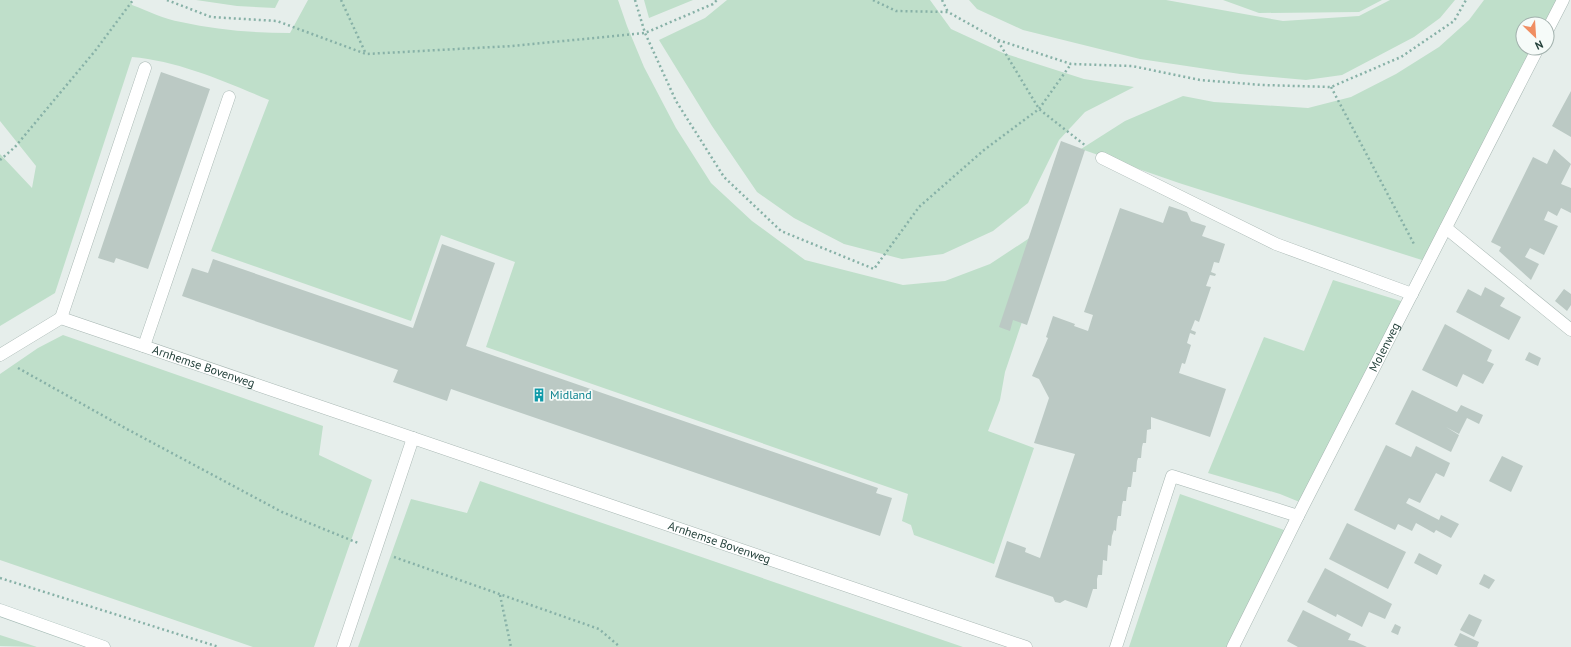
<svg xmlns="http://www.w3.org/2000/svg" width="1571" height="647" viewBox="0 0 1571 647" font-family="'PT Sans',sans-serif">
  <rect width="100%" height="100%" fill="#e6eeeb"/>
  <path fill="#bfdfca" d="M 0,0 L 130,0 L 132,5 C 148,11 164,19 181,22 C 217,30 253,33 290,33 L 308,0 L 618,0 L 627,26 L 644,67 L 676,128 L 711,183 L 752,221 L 805,260 L 903,285 L 945,281 L 990,264 L 1031,237 L 1061,207 L 1005,372 L 1000,400 L 988,431 L 1034,448 L 994,564 L 914,535 L 911,525 L 902,521 L 908,494 L 486,347 L 515,262 L 441,235 L 411,321 L 211,251 L 269,100 C 226,82 179,61 132,57 L 55,293 L 0,326 L 0,154 L 32,188 L 36,166 L 0,121 Z
    M 196,0 L 279,0 L 275,8 L 237,6 Z
    M 644,0 L 693,0 L 649,18 Z
    M 727,0 L 930,0 L 951,29 L 1003,53 L 1084,79 L 1134,87 L 1085,112 L 1059,140 L 1028,203 L 993,231 L 943,254 L 902,259 L 844,244 L 794,218 L 757,192 L 712,126 L 659,40 L 705,18 Z
    M 969,0 L 1166,0 L 1283,21 L 1359,16 L 1390,0 L 1455,0 L 1440,18 L 1414,37 L 1342,75 L 1306,80 L 1240,74 L 1140,59 L 1023,30 L 977,9 Z
    M 1223,0 L 1382,0 L 1359,12 L 1259,13 Z
    M 1484,0 L 1557,0 L 1545,24 L 1523,24 L 1523,48 L 1533,48 L 1425,261 L 1179,183 L 1081,149 L 1125,121 L 1183,96 L 1214,102 L 1308,108 L 1351,97 L 1396,74 L 1439,47 L 1469,20 Z
    M 1333,280 L 1404,302 L 1302,503 L 1280,494 L 1208,473 L 1264,337 L 1304,351 Z
    M 63,335 L 323,426 L 319,455 L 372,480 L 314,647 L 253,647 L 0,560 L 0,374 L 38,348 Z
    M 480,481 L 963,647 L 358,647 L 411,499 L 467,513 Z
    M 1180,494 L 1287,531 L 1228,647 L 1129,647 Z
    M 0,635 L 37,647 L 0,646 Z"/>
  <path fill="#bbc9c4" d="M 161,72 L 210,89 L 148,269 L 116,258 L 114,263 L 98,258 Z
    M 1571,91 L 1571,137 L 1552,126 Z
    M 1061,141 L 1085,150 L 1027,325 L 1013,320 L 1010,331 L 999,327 Z
    M 1554,149 L 1571,164 L 1561,184 L 1571,188 L 1571,213 L 1561,208 L 1557,216 L 1548,211 L 1544,220 L 1558,226 L 1544,255 L 1530,248 L 1525,257 L 1539,264 L 1531,280 L 1499,251 L 1501,247 L 1491,242 L 1533,157 L 1547,164 Z
    M 1169,206 L 1187,212 L 1191,221 L 1206,226 L 1202,236 L 1225,244 L 1219,263 L 1214,262 L 1211,272 L 1216,274 L 1215,276 L 1210,275 L 1206,286 L 1211,287 L 1199,322 L 1195,320 L 1191,330 L 1196,332 L 1195,335 L 1190,333 L 1187,343 L 1191,345 L 1185,364 L 1182,363 L 1179,373 L 1226,389 L 1210,437 L 1151,417 L 1151,429 L 1147,430 L 1146,443 L 1143,443 L 1142,447 L 1141,458 L 1138,458 L 1137,461 L 1136,472 L 1133,472 L 1131,487 L 1128,487 L 1127,491 L 1126,501 L 1123,501 L 1122,505 L 1121,516 L 1118,516 L 1117,520 L 1116,531 L 1114,530 L 1112,536 L 1111,546 L 1108,545 L 1107,561 L 1103,560 L 1102,575 L 1098,575 L 1097,579 L 1097,589 L 1093,589 L 1087,608 L 1065,600 L 1060,603 L 1055,602 L 1053,597 L 995,577 L 1007,541 L 1026,548 L 1025,552 L 1040,558 L 1075,454 L 1034,443 L 1049,398 L 1039,379 L 1032,376 L 1048,338 L 1046,337 L 1053,316 L 1075,324 L 1074,326 L 1088,331 L 1093,315 L 1084,312 L 1120,208 L 1163,223 Z
    M 442,244 L 495,263 L 466,346 L 878,488 L 876,493 L 892,498 L 880,536 L 451,389 L 447,401 L 393,382 L 398,370 L 182,296 L 192,268 L 208,273 L 213,259 L 413,328 Z
    M 1485,287 L 1505,298 L 1500,306 L 1521,317 L 1509,340 L 1456,312 L 1468,289 L 1481,296 Z
    M 1564,289 L 1571,294 L 1571,305 L 1567,311 L 1555,301 Z
    M 1445,324 L 1492,350 L 1487,361 L 1494,364 L 1483,384 L 1463,374 L 1457,387 L 1422,370 Z
    M 1529,352 L 1541,358 L 1538,366 L 1525,360 Z
    M 1412,390 L 1457,412 L 1461,405 L 1483,415 L 1479,424 L 1467,418 L 1459,434 L 1446,427 L 1459,435 L 1451,452 L 1395,424 Z
    M 1386,445 L 1411,457 L 1416,446 L 1450,463 L 1444,477 L 1436,473 L 1420,503 L 1409,498 L 1406,503 L 1439,520 L 1441,515 L 1459,524 L 1451,538 L 1436,530 L 1434,533 L 1416,523 L 1412,531 L 1398,524 L 1395,530 L 1354,510 Z
    M 1502,456 L 1523,466 L 1511,492 L 1489,481 Z
    M 1347,523 L 1406,552 L 1388,589 L 1329,559 Z
    M 1419,553 L 1442,565 L 1437,575 L 1414,563 Z
    M 1325,568 L 1392,604 L 1385,619 L 1369,612 L 1362,627 L 1337,614 L 1336,617 L 1307,602 Z
    M 1484,574 L 1495,580 L 1489,589 L 1479,584 Z
    M 1303,610 L 1351,634 L 1348,640 L 1354,641 L 1367,647 L 1298,647 L 1287,641 Z
    M 1469,614 L 1482,620 L 1474,637 L 1460,630 Z
    M 1395,624 L 1401,627 L 1398,635 L 1391,632 Z
    M 1460,633 L 1479,642 L 1477,647 L 1458,647 L 1454,645 Z"/>
  <g fill="none" stroke-linecap="round" stroke-linejoin="round">
    <g stroke="#a8b7b3" stroke-width="13">
      <path id="lane" d="M 1102,158 L 1276,244 L 1412,294
        M 1446,228 L 1571,330
        M 61,318 L 145,68
        M 144,346 L 229,97
        M 1116,647 L 1172,476 L 1298,516"/>
    </g>
    <g stroke="#a8b7b3" stroke-width="13">
      <g id="street">
        <path d="M 1547,31 L 1563,0"/>
        <path id="s1" d="M 0,355 L 61,318 L 1026,647"/>
        <path d="M 343,647 L 413,438"/>
        <path id="s2" d="M 1233,647 L 1298,516 L 1538,48"/>
      </g>
    </g>
    <g stroke="#a4bab4" stroke-width="13">
      <path id="secondary" d="M 0,610 L 104,647"/>
    </g>
    <path stroke="#87b1a7" stroke-width="2.5" stroke-dasharray="2 3" stroke-linecap="butt" d="M 167,0 L 211,17 L 277,21 L 366,54 L 512,46 L 645,33 L 713,4 L 717,0
      M 341,0 L 366,54
      M 635,0 L 645,33 L 676,101 L 724,177 L 781,231 L 874,269 L 919,207 L 984,150 L 1039,109 L 1071,64
      M 873,0 L 896,11 L 948,12 L 998,40 L 1071,64 L 1132,66 L 1200,80 L 1262,85 L 1331,87 L 1401,57 L 1454,21 L 1466,0
      M 942,0 L 948,12
      M 998,41 L 1039,109 L 1086,146
      M 1331,87 L 1414,244
      M 0,160 L 15,147 L 95,51 L 133,0
      M 18,368 L 125,428 L 282,512 L 358,543
      M 394,557 L 599,629 L 620,647
      M 0,578 L 219,647
      M 500,595 L 511,647"/>
    <use href="#lane" stroke="#fff" stroke-width="12"/>
    <use href="#street" stroke="#fff" stroke-width="12"/>
    <use href="#secondary" stroke="#fff" stroke-width="12"/>
  </g>
  <defs>
    <g id="building-bare" transform="scale(1.08)"><path d="M-4-6H4V6H1V3H-1V6H-4ZM-2.5-4.3h1.7v1.8h-1.7ZM.8-4.3h1.7v1.8H.8ZM-2.5-1h1.7V.8h-1.7ZM.8-1h1.7V.8H.8Z" fill="#0f9aa8" stroke="#f6fbf9" stroke-width="2.5" paint-order="stroke"/></g>
  </defs>
  <g fill-rule="evenodd">
    <use href="#building-bare" x="539" y="395"/>
  </g>
  <g text-anchor="middle" stroke-width="3.5" stroke-linejoin="round" paint-order="stroke">
    <g font-size="12" fill="#24413b" stroke="#f6fbf9">
      <text dy="4" stroke="none"><textPath href="#s2" startOffset="336">Molenweg</textPath></text>
      <text dy="4" stroke="none"><textPath href="#s1" startOffset="222">Arnhemse Bovenweg</textPath></text>
      <text dy="4" stroke="none"><textPath href="#s1" startOffset="767">Arnhemse Bovenweg</textPath></text>
    </g>
    <g font-size="12" fill="#0d838f" stroke="#f6fbf9" text-anchor="start">
      <text x="550" y="399">Midland</text>
    </g>
  </g>
  <g transform="translate(1535 36) rotate(155)"><circle r="19" fill="#f6fbf9" stroke="#a2b1ad"/>
  <path d="M0-3L7 15L0 10L-7 15Z" fill="#f08e62"/>
  <text y="-6" font-size="11" font-weight="bold" text-anchor="middle" fill="#24413b">N</text>
  </g>
</svg>
